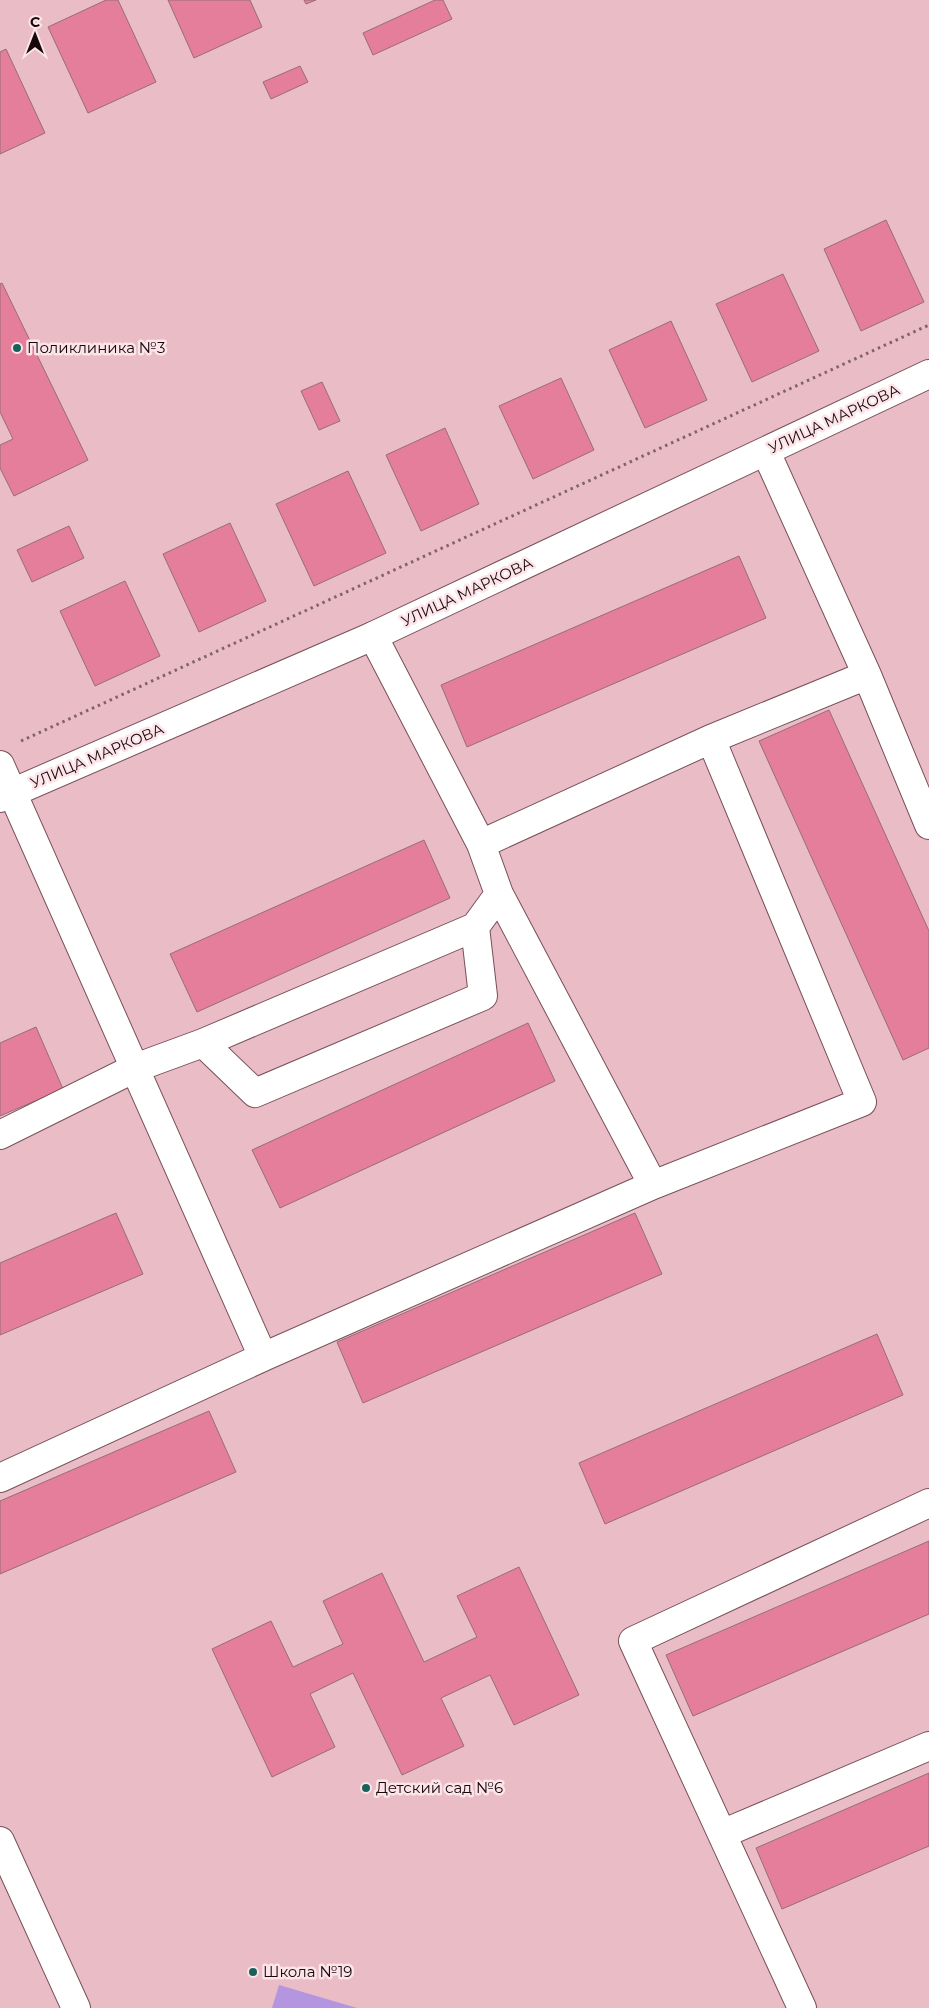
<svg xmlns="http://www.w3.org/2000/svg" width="929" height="2008" viewBox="0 0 929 2008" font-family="Montserrat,sans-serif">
  <rect width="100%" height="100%" fill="#eabcc6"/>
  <path fill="#b495df" d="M 279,1985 L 357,2008 L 272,2008 Z"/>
  <path fill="#e47e9a" stroke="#976d77" d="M 106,0 L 118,0 L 156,82 L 88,113 L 48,27 Z
    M 168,0 L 250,0 L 262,27 L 194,58 Z
    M 304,0 L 316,0 L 306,4 Z
    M 435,0 L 443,0 L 452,19 L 373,55 L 363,33 Z
    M 6,49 L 45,133 L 0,154 L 0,52 Z
    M 300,66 L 308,82 L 271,99 L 263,82 Z
    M 886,220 L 924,302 L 861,331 L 824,249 Z
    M 783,274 L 819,351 L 752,382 L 716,304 Z
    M 2,283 L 88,460 L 14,496 L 0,468 L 0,445 L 13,439 L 0,412 L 0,284 Z
    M 671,321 L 707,400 L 645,428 L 609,350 Z
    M 561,378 L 594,450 L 533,479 L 499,406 Z
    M 322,382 L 340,421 L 319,430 L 301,391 Z
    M 445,428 L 479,504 L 421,531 L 386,455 Z
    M 348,471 L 386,553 L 314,586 L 276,504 Z
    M 230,523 L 266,601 L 199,632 L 163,554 Z
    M 69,526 L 84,558 L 32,582 L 17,550 Z
    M 739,556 L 766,618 L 467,747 L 441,685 Z
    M 125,581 L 160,656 L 95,686 L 60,611 Z
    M 829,710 L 929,931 L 929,1048 L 903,1060 L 759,741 Z
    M 424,840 L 450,898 L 197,1012 L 170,954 Z
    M 528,1023 L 555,1081 L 280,1208 L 252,1150 Z
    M 36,1027 L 63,1089 L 0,1116 L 0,1043 Z
    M 116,1213 L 143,1274 L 0,1335 L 0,1263 Z
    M 635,1213 L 662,1274 L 363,1403 L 337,1342 Z
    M 877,1334 L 903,1395 L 605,1524 L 579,1463 Z
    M 209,1411 L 236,1472 L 0,1574 L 0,1501 Z
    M 929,1541 L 929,1614 L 693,1716 L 666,1655 Z
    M 519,1567 L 579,1695 L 514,1725 L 490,1675 L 441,1698 L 464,1746 L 402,1775 L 353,1673 L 310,1694 L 335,1747 L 272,1777 L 212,1649 L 271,1621 L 293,1667 L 343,1644 L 323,1601 L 382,1573 L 424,1662 L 477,1637 L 457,1596 Z
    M 929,1773 L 929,1846 L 782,1909 L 756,1848 Z"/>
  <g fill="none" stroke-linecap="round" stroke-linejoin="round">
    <g stroke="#78505a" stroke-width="30">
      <path id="minor" d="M 766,452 L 867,675 L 929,825
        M 373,636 L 481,844 L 711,739
        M 0,765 L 263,1357 L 653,1185
        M 499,894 L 653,1185 L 862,1102 L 711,739 L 867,675
        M 203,1043 L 255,1093 L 483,996 L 475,927
        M 0,1135 L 135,1068 L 203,1043 L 475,927 L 499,894 L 481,844
        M 0,1478 L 263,1357
        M 722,1834 L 929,1746
        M 0,1841 L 76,2008
        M 802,2008 L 633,1641 L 929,1503"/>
    </g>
    <g stroke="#78505a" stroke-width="30">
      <path id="major" d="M 0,798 L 373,636 L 929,374"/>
    </g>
    <path stroke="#81636a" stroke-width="3" stroke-dasharray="2.5 4" stroke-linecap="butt" d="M 21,741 L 929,325"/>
    <use href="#minor" stroke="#fff" stroke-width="28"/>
    <use href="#major" stroke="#fff" stroke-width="28"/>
  </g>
  <g fill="#176259" stroke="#fce4e9" stroke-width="2">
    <circle cx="17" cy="348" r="5"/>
    <circle cx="366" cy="1788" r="5"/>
    <circle cx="253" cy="1972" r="5"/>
  </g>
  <g text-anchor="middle" stroke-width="5" stroke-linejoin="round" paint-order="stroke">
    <g font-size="15" fill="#17080c" stroke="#fce4e9" text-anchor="start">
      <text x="27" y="353">Поликлиника №3</text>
      <text x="376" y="1793">Детский сад №6</text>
      <text x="263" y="1977">Школа №19</text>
    </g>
    <g font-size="15" fill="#17080c" stroke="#fce4e9">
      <text transform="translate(834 419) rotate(-25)" y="5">УЛИЦА МАРКОВА</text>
      <text transform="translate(467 592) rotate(-25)" y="5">УЛИЦА МАРКОВА</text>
      <text transform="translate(97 756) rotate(-23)" y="5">УЛИЦА МАРКОВА</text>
    </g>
  </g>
  <g transform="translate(35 35)" stroke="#fce4e9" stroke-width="4" paint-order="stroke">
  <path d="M0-4L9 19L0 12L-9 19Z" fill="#17080c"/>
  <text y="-8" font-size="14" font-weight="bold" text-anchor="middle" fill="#17080c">С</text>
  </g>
</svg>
